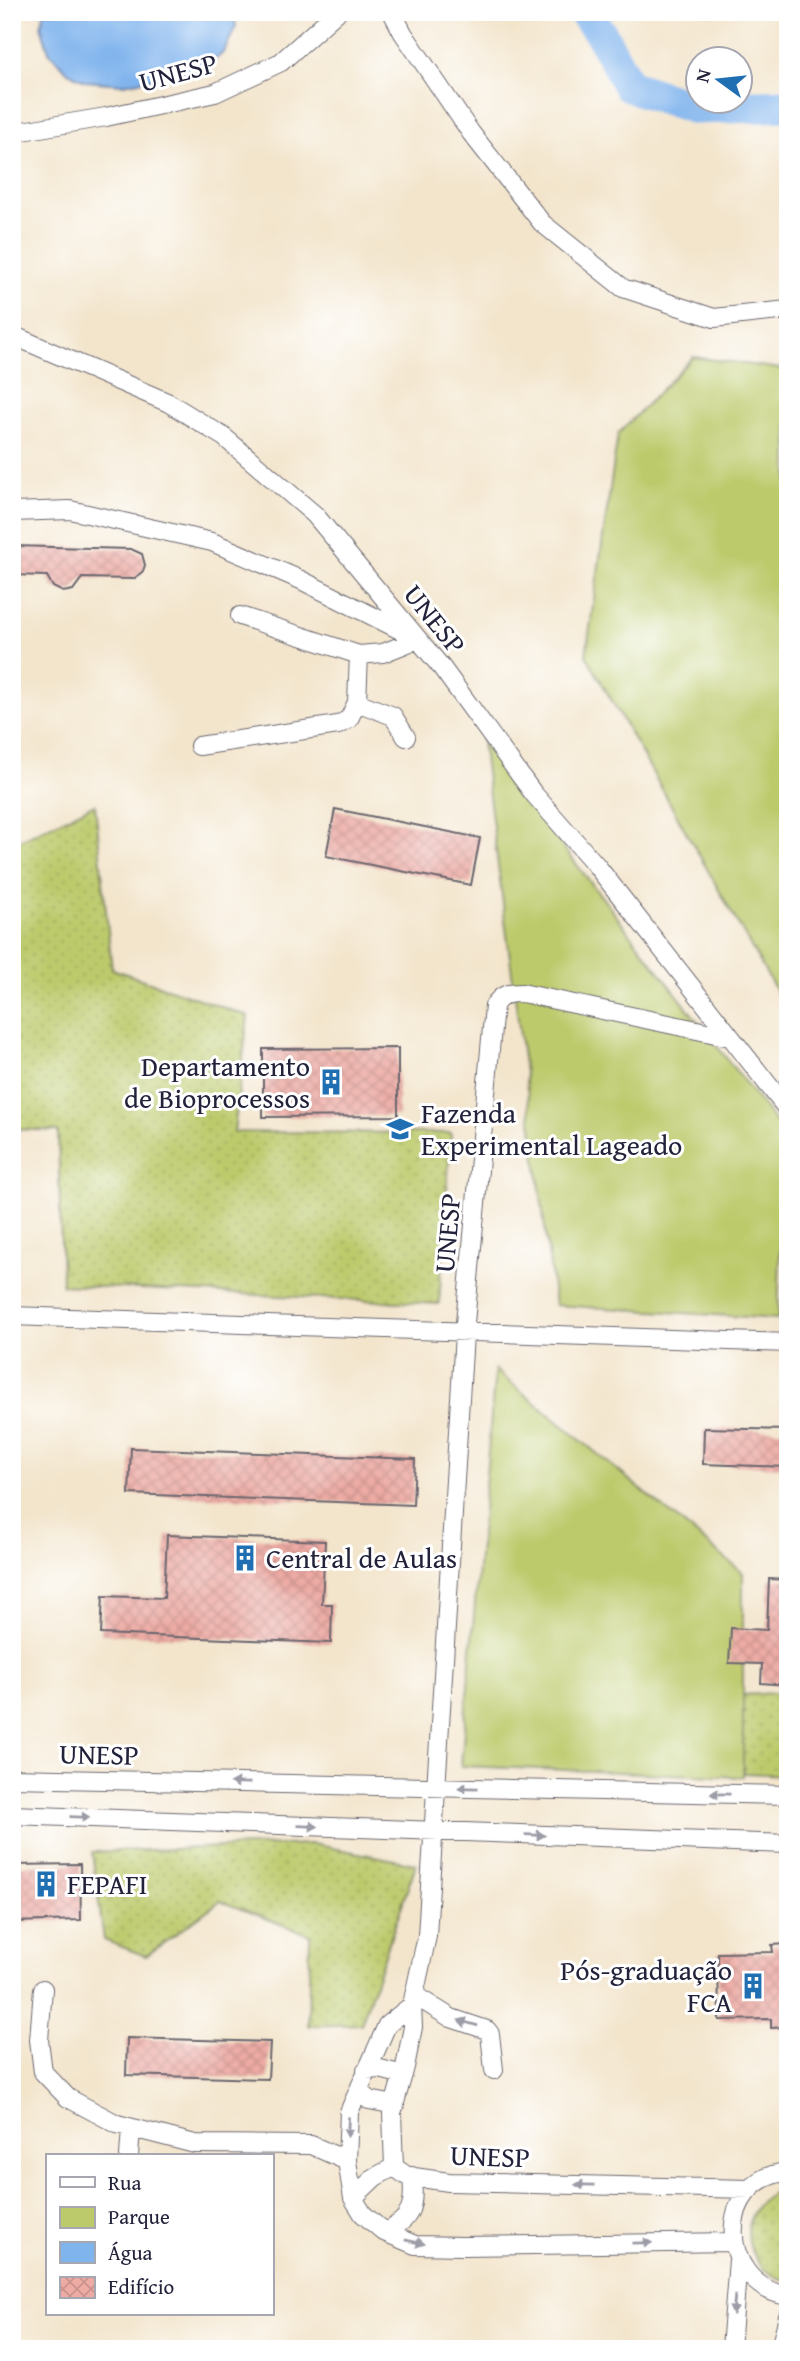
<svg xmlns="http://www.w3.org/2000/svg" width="800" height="2361" viewBox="0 0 800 2361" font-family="'Gentium Book Plus',serif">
  <defs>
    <pattern id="grass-dots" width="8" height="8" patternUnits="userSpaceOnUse" patternTransform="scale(1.75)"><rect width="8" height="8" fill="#bdca6c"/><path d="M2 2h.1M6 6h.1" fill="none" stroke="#a2ad5e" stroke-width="1.8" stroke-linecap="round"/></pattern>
    <pattern id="building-cross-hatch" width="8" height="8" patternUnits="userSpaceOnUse" patternTransform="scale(1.75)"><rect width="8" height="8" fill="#edaba4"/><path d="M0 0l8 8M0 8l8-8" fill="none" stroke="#cb938e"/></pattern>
  </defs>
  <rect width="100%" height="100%" fill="#fff"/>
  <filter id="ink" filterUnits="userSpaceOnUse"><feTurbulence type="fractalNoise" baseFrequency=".0143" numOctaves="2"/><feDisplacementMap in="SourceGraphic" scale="14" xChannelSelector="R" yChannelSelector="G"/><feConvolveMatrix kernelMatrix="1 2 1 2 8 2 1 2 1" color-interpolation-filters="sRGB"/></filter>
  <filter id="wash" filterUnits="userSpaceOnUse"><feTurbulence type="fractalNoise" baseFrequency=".00686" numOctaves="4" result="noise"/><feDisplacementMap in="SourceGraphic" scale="28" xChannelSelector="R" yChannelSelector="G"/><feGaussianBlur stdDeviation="1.57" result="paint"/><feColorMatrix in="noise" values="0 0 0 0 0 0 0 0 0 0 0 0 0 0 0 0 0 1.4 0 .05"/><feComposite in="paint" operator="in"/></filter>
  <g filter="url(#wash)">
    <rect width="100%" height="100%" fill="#f3e5cc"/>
    <path fill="url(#grass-dots)" stroke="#707654" stroke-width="2" d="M 95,804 L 112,969 L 248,1016 L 234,1132 L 451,1133 L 439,1304 L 62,1285 L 58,1131 L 12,1129 L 12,844 Z
      M 788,1692 L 788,1775 L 743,1773 L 743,1695 Z
      M 312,1844 L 416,1864 L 361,2024 L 308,2026 L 310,1935 L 220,1901 L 146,1956 L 104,1940 L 92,1852 Z
      M 782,2188 L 788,2188 L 788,2280 C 752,2276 736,2231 759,2204 C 765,2196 773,2192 782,2188 Z"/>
    <path fill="#bdca6c" stroke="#707654" stroke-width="2" d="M 693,357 L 788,370 L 788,1012 L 586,655 L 618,434 Z
      M 482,742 L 784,1133 L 778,1319 L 555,1305 Z
      M 495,1370 L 743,1573 L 743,1777 L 461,1766 Z"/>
    <path fill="#80b4ed" stroke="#516b94" stroke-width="2" d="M 44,12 L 233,12 L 236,26 L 224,52 L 203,69 L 123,84 L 85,81 L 68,72 L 49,52 L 41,26 Z"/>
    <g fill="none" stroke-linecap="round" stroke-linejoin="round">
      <path stroke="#80b4ed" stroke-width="33" d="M 584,12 L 601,34 L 629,86 L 695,108 L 788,105"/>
    </g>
    <g id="blocks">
      <path fill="url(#building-cross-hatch)" d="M 12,546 L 131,549 L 142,554 L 145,565 L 143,571 L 134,579 L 82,578 L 73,590 L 63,592 L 53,587 L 47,576 L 12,575 Z
        M 335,809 L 480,838 L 471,885 L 326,856 Z
        M 398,1048 L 398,1116 L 263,1117 L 263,1049 Z
        M 704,1428 L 788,1430 L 788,1467 L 703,1464 Z
        M 131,1448 L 415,1459 L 413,1505 L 129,1494 Z
        M 167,1535 L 325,1541 L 322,1604 L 332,1604 L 331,1643 L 101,1634 L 103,1596 L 164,1598 Z
        M 769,1579 L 788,1580 L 788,1685 L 761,1683 L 762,1664 L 729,1663 L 731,1628 L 767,1630 Z
        M 80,1864 L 81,1920 L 12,1922 L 12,1865 Z
        M 788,1944 L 788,2027 L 771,2028 L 771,2019 L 719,2020 L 718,1953 L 773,1952 L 772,1945 Z
        M 127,2038 L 270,2042 L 268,2079 L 126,2075 Z"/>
    </g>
  </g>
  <g filter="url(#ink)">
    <use href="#blocks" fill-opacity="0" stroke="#6b666e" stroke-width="2"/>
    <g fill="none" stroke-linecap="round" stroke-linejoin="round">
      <g stroke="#6b666e" stroke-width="20">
        <path id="minor" d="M 392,12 L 403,33 L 471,133 L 542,223 L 623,288 L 714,318 L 788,310
          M 12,135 L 22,131 L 106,117 L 215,93 L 281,62 L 337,12
          M 12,335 L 169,403 L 224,437 L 315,515 L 442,668 L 533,793 L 596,865 L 788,1110
          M 12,512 L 70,510 L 212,542 L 301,580 L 418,639 L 383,653 L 359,655 L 240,616
          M 357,702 L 393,716 L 406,737
          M 199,746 L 338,725 L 349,719 L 357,702 L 359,655
          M 12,1316 L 788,1343
          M 12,1778 L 788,1795
          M 12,1815 L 788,1844
          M 43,1989 L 39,2040 L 43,2072 L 68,2098 L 117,2124 L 195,2144 L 311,2145 L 347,2161
          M 414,1995 L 451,2018 L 487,2030 L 490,2034 L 494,2070
          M 412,2005 L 387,2025 L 349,2112 L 347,2161 L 353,2198 L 363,2214 L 384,2232 L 415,2245 L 463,2246 L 733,2242
          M 366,2070 L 380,2069 L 403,2075
          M 358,2091 L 369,2100 L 395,2105
          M 129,2156 L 131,2128
          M 394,2167 L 392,2113 L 405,2067 L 413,2027 L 412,2005 L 427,1936 L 464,1334 L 494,1006 C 501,994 508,993 522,993 L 730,1037
          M 394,2167 L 407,2176 L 449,2182 L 751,2189
          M 788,2172 C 716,2177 715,2284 788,2296
          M 353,2198 L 375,2177 L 394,2167
          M 384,2232 C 412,2220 415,2206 412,2176
          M 731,2349 L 738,2260
          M 780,2349 L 788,2316"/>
      </g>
      <use href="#minor" stroke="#fff" stroke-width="18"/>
    </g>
    <defs><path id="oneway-solid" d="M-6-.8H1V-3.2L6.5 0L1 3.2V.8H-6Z" transform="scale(1.75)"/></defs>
    <g fill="#9c9ca7">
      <use href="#oneway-solid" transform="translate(240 1783) rotate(-179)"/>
      <use href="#oneway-solid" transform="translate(468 1788) rotate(-179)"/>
      <use href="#oneway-solid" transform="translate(720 1794) rotate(-179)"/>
      <use href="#oneway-solid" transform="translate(80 1817) rotate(2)"/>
      <use href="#oneway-solid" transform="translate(308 1826) rotate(2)"/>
      <use href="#oneway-solid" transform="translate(535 1835) rotate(2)"/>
      <use href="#oneway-solid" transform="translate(468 2023) rotate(-164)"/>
      <use href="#oneway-solid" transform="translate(348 2127) rotate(93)"/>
      <use href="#oneway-solid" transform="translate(585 2185) rotate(-179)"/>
      <use href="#oneway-solid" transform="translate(415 2242) rotate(12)"/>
      <use href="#oneway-solid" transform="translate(642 2243) rotate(-1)"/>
      <use href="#oneway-solid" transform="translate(734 2305) rotate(95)"/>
    </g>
  </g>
  <defs>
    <g id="building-bare" transform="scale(2.1)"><path d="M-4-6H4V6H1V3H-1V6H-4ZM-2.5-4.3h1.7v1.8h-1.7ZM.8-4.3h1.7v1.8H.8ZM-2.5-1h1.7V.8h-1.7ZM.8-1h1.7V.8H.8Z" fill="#1f6fb2" stroke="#fff" stroke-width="2.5" paint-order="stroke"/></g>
    <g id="university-bare" transform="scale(2.1)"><path d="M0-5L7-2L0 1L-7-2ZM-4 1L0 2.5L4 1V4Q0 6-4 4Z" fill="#1f6fb2" stroke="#fff" stroke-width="2.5" paint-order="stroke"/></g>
  </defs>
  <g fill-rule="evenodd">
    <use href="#building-bare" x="331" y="1082"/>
    <use href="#university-bare" x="400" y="1129"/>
    <use href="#building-bare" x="245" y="1558"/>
    <use href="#building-bare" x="46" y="1884"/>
    <use href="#building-bare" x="753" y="1986"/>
  </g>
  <g text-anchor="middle" stroke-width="6" stroke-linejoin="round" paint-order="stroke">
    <g font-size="28" fill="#22223b" stroke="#fff">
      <text transform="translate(178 72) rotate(-15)" y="10">UNESP</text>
      <text transform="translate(435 619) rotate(51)" y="10">UNESP</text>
      <text transform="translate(447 1233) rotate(-85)" y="10">UNESP</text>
      <text transform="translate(99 1754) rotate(1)" y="10">UNESP</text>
      <text transform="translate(490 2156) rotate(2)" y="10">UNESP</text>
    </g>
    <g font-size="28" fill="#22223b" stroke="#fff" text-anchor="start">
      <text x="310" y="1076" text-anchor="end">Departamento<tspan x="310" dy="32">de Bioprocessos</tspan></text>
      <text x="421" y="1123">Fazenda<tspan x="421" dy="32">Experimental Lageado</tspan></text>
      <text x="266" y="1568">Central de Aulas</text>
      <text x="67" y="1894">FEPAFI</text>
      <text x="732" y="1980" text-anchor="end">Pós-graduação<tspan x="732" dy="32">FCA</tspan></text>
    </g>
  </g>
  <rect width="800" height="2361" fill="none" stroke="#fff" stroke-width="42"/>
  <rect x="46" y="2154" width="228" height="161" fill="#ffffff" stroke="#a7a7b1" stroke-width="2"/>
  <rect x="60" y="2177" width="35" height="10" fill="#ffffff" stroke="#a7a7b1" stroke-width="2"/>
  <text x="108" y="2190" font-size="21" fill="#22223b">Rua</text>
  <rect x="60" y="2207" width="35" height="21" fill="#bdca6c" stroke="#a7a7b1" stroke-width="2"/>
  <text x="108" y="2224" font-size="21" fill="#22223b">Parque</text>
  <rect x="60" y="2242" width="35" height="21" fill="#80b4ed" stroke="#a7a7b1" stroke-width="2"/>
  <text x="108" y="2260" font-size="21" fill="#22223b">Água</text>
  <rect x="60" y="2277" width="35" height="21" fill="url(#building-cross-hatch)" stroke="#a7a7b1" stroke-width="2"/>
  <text x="108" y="2294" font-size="21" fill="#22223b">Edifício</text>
  <g transform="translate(719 80) rotate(285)"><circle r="33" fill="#ffffff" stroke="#a7a7b1" stroke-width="2"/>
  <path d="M0-5L12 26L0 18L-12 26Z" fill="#1f6fb2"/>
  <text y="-10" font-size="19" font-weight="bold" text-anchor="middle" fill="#22223b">N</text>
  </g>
</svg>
